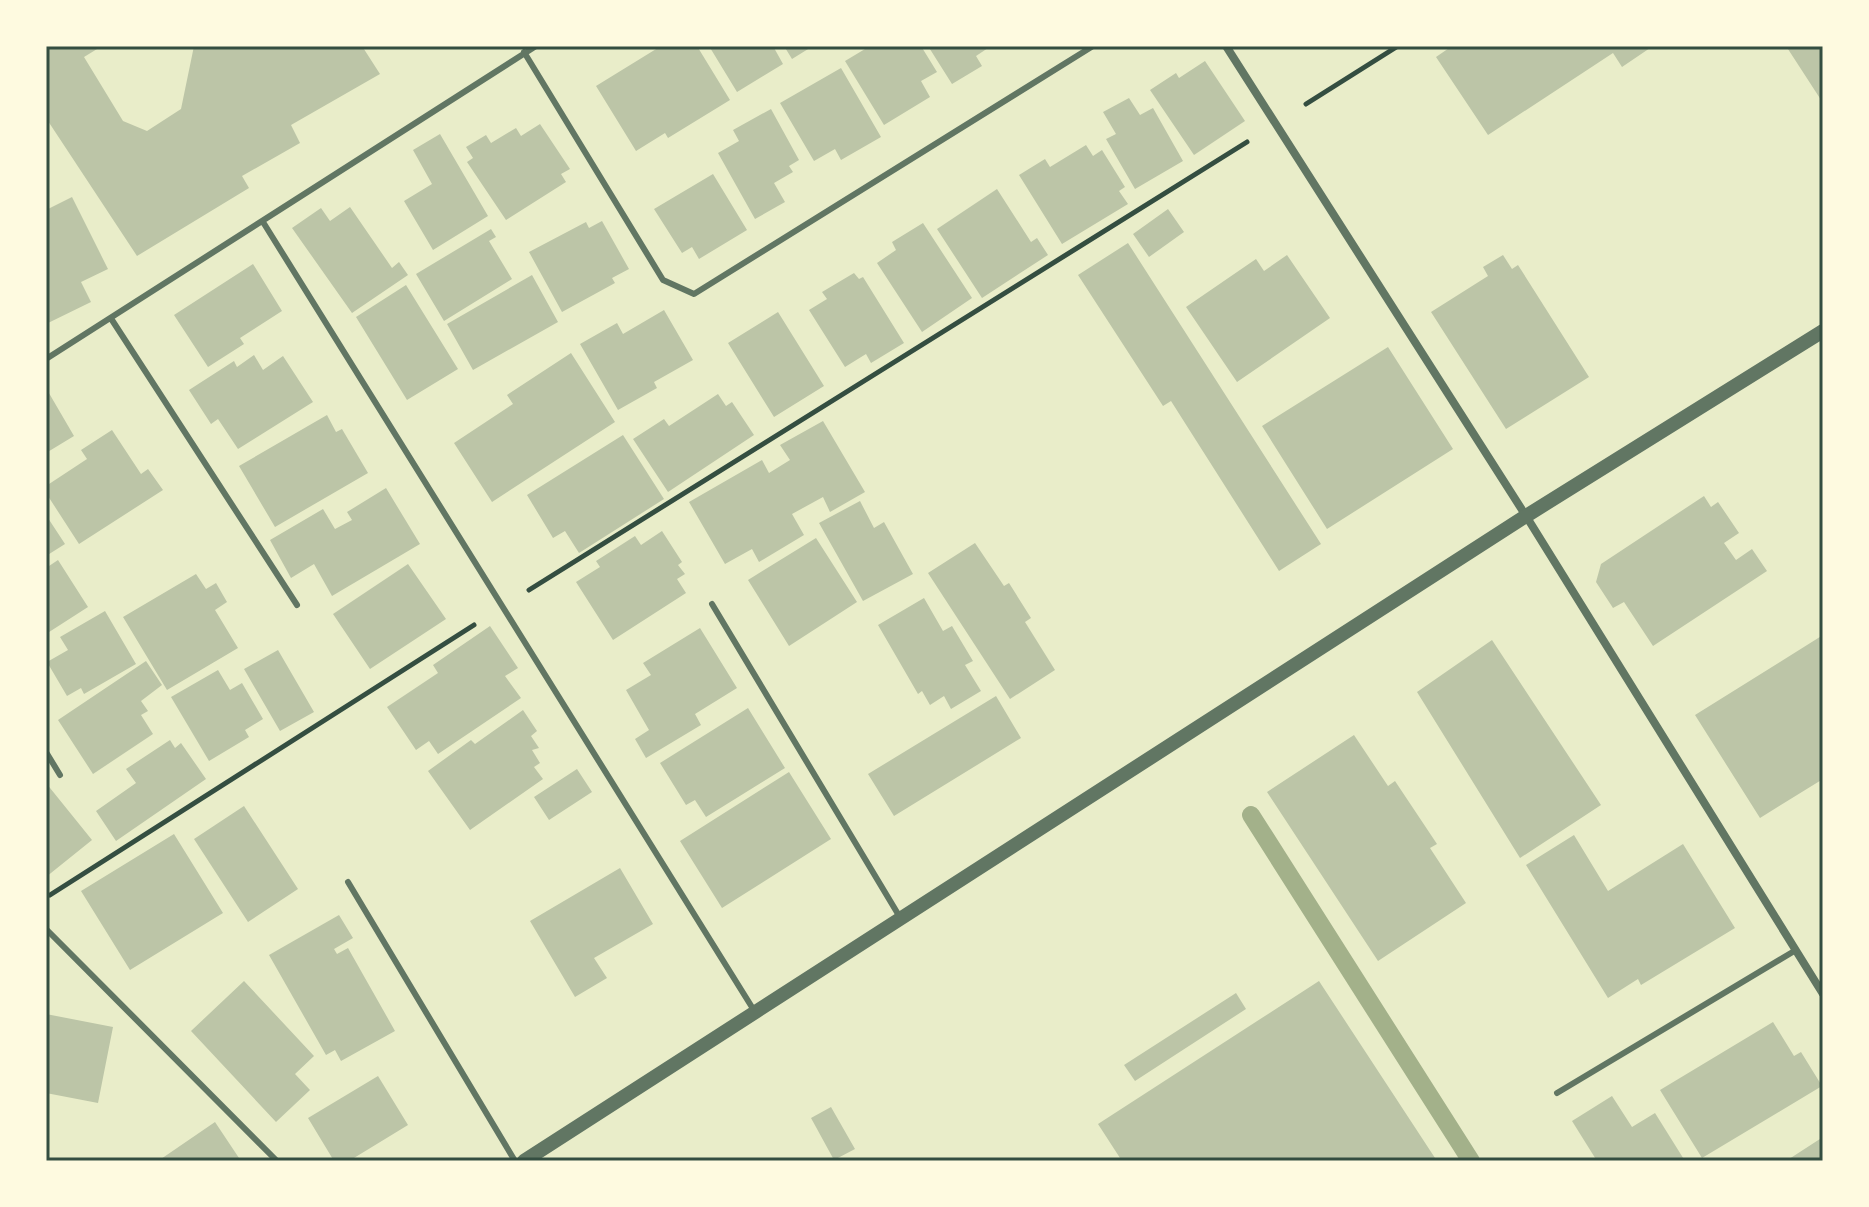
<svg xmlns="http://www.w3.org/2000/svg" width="1869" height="1207" viewBox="0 0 1869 1207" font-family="Inter,sans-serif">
  <rect width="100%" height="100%" fill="#e9edc9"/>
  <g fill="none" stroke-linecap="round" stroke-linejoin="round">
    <path stroke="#a3b18a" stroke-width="18" d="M 1251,815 L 1471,1161"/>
  </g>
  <path fill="#bcc5a7" d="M 46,46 L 102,46 L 84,57 L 123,121 L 147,131 L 181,109 L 194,46 L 362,46 L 380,74 L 291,125 L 300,143 L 242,176 L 249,188 L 137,256 L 46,118 Z
    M 661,46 L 697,46 L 730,100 L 668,138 L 665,133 L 636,151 L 596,86 Z
    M 709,46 L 773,46 L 783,64 L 737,92 Z
    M 784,46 L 813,46 L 792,59 Z
    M 870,46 L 921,46 L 937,72 L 921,81 L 930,97 L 884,125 L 845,61 Z
    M 928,46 L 991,46 L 976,56 L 982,66 L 952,84 Z
    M 1452,46 L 1653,46 L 1622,67 L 1613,53 L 1488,135 L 1436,57 Z
    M 1786,46 L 1823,46 L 1823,103 Z
    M 1205,61 L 1245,121 L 1194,155 L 1150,90 L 1176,73 L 1179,78 Z
    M 841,68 L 881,137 L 841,160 L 835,149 L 814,161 L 780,103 Z
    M 1129,98 L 1140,115 L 1153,108 L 1183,161 L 1135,189 L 1106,139 L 1116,134 L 1103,112 Z
    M 771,109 L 799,160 L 789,166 L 793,172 L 774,183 L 785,202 L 755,219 L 718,153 L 739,141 L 733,130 Z
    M 540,124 L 570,169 L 561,174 L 566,182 L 506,220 L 467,162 L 473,158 L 466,147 L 486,135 L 491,143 L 516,128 L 521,136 Z
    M 440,134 L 488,216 L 433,250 L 404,201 L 432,184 L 413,150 Z
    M 1086,145 L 1093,156 L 1102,150 L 1125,187 L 1119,191 L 1128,204 L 1062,244 L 1019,175 L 1045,159 L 1050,167 Z
    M 713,174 L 747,230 L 699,259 L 692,247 L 682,253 L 654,209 Z
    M 997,189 L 1031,242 L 1037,238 L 1048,255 L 982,298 L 937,229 Z
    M 72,197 L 108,269 L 81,282 L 91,302 L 46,324 L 46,210 Z
    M 350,207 L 392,268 L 399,262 L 408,275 L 352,313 L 292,228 L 321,208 L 330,221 Z
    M 1168,209 L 1184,232 L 1149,257 L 1133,234 Z
    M 602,221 L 629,269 L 612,278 L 615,283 L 562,312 L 529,252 L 586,222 L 589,228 Z
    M 923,223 L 972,298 L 922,332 L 877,263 L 896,250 L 892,242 Z
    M 491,229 L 496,237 L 489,241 L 512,279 L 444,321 L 416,274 Z
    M 1128,243 L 1321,544 L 1279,571 L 1171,401 L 1163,406 L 1078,275 Z
    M 1287,255 L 1330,318 L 1237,382 L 1186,307 L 1256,259 L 1264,271 Z
    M 1503,255 L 1512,269 L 1518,265 L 1589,377 L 1506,429 L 1431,312 L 1488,276 L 1483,267 Z
    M 253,264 L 282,311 L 240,338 L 244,344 L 208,367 L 174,315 Z
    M 854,273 L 859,279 L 863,277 L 904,343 L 871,363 L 866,354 L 845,367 L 809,310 L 827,299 L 822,292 Z
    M 532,275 L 558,322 L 473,370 L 447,324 Z
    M 406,285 L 458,369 L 407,400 L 356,317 Z
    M 664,310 L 693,360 L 654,382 L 657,388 L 618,410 L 580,344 L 617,323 L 623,334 Z
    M 778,312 L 824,386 L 774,417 L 728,343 Z
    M 1388,347 L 1453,449 L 1327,529 L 1262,426 Z
    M 571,353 L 615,422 L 492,502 L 454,443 L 513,404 L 507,395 Z
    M 254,355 L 263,370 L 283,356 L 313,402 L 238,449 L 218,419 L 211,424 L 189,390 L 234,361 L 237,367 Z
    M 46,388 L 74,436 L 46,453 Z
    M 718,394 L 726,406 L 732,402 L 754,435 L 668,492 L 633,439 L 664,419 L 669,426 Z
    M 327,415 L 336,432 L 342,429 L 368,473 L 275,527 L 239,466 Z
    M 823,421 L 865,492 L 830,512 L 823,497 L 792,514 L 804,535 L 759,562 L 752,549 L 725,564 L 689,502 L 762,460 L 769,473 L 790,460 L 780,445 Z
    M 112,430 L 141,474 L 148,469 L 163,490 L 79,544 L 46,493 L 46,486 L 87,459 L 81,450 Z
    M 623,435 L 664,499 L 579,553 L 565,531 L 553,538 L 527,495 Z
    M 386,488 L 420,544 L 332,596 L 314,564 L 291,578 L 270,540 L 323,509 L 335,529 L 352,520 L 347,512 Z
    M 1704,496 L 1711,507 L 1718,502 L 1739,533 L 1724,543 L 1736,560 L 1752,549 L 1767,571 L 1653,646 L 1624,602 L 1613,608 L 1596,582 L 1601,564 Z
    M 860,501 L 874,528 L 884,522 L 913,574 L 863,601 L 819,523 Z
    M 46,515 L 65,544 L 46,556 Z
    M 662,531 L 682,562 L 678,565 L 685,574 L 677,579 L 686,593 L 613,640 L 576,582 L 600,567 L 596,561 L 635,536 L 641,545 Z
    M 816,538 L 857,602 L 789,646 L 748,580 Z
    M 975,543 L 1004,586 L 1009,583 L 1031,618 L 1025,622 L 1055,670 L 1010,699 L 928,573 Z
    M 58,560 L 88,607 L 46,634 L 46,568 Z
    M 408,564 L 446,619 L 370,669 L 333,614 Z
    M 196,574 L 206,589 L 216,583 L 227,602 L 215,610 L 238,648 L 167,690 L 123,617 Z
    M 924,598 L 943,631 L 952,626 L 973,661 L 965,665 L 981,691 L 951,709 L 944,696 L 930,705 L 922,691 L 918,694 L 878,625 Z
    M 105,611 L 136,664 L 84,694 L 81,688 L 67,696 L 47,662 L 68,650 L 60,637 Z
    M 490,626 L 518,668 L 505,676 L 521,698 L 438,754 L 429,741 L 416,750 L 387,707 L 438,673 L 433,665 Z
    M 700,628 L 737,688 L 695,714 L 701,725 L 646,758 L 635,739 L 649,730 L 626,690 L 651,675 L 643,663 Z
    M 1823,635 L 1823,779 L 1760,818 L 1695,715 Z
    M 1492,640 L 1601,805 L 1520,858 L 1417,692 Z
    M 278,650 L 314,712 L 280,731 L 244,669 Z
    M 146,661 L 162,685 L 141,701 L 148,711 L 141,715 L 153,734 L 93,774 L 58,720 Z
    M 218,670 L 230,690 L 242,683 L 263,719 L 245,730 L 249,737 L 209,761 L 171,697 Z
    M 996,696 L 1021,738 L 894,816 L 868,774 Z
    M 748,708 L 785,768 L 706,817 L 695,800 L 686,805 L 660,763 Z
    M 523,710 L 537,731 L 531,736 L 539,748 L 532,750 L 540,763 L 534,767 L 543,779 L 470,830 L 428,771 L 471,740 L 475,744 Z
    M 1354,735 L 1388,786 L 1395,781 L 1437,844 L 1430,848 L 1466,903 L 1378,961 L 1267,792 Z
    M 170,740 L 175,748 L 181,743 L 206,779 L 116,841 L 96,811 L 136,783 L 126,769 Z
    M 577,769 L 592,792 L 549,820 L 534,797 Z
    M 789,772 L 831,839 L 722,908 L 680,841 Z
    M 46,783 L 92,840 L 46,877 Z
    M 244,806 L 298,889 L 248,922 L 194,839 Z
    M 174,834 L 223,913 L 130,970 L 81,891 Z
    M 1574,835 L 1608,891 L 1683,844 L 1735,928 L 1641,985 L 1638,979 L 1608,998 L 1526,865 Z
    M 620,868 L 653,924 L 594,958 L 607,978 L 575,997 L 530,921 Z
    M 339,915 L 353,938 L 334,949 L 337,954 L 348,948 L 395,1031 L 341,1061 L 335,1050 L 326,1055 L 269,955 Z
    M 244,981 L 314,1056 L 295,1074 L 310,1090 L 276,1122 L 191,1031 Z
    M 1319,981 L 1437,1161 L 1115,1161 L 1120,1158 L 1098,1124 Z
    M 1236,993 L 1246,1009 L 1135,1081 L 1124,1065 Z
    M 46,1014 L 113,1027 L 98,1103 L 46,1093 Z
    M 1773,1022 L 1794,1056 L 1801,1052 L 1822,1086 L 1702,1158 L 1660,1090 Z
    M 378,1076 L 408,1125 L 349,1161 L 334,1161 L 308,1118 Z
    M 1612,1096 L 1632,1127 L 1655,1113 L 1685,1161 L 1597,1161 L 1572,1121 Z
    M 831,1107 L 855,1149 L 834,1160 L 811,1118 Z
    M 215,1122 L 241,1161 L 158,1161 Z
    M 1823,1137 L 1823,1161 L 1786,1161 Z"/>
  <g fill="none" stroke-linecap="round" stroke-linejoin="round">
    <path stroke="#344e41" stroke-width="5" d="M 1306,104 L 1398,46
      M 529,590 L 1247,142
      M 50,895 L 474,625"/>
    <path stroke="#617663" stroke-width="6" d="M 524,52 L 663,280 L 694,294 L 1093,46
      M 263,222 L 755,1012
      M 112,320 L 297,605
      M 46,359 L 536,46
      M 712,604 L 901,919
      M 46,752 L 60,775
      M 348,882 L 515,1161
      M 46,929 L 277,1161
      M 1557,1093 L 1796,950"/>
    <path stroke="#617663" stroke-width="8" d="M 1226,46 L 1526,516 L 1823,994"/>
    <path stroke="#617663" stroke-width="14" d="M 524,1161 L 1526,516 L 1823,331"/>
  </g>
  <rect width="1869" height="1207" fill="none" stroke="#fefae0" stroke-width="96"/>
  <rect x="48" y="48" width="1773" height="1111" fill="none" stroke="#344e41" stroke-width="3"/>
</svg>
